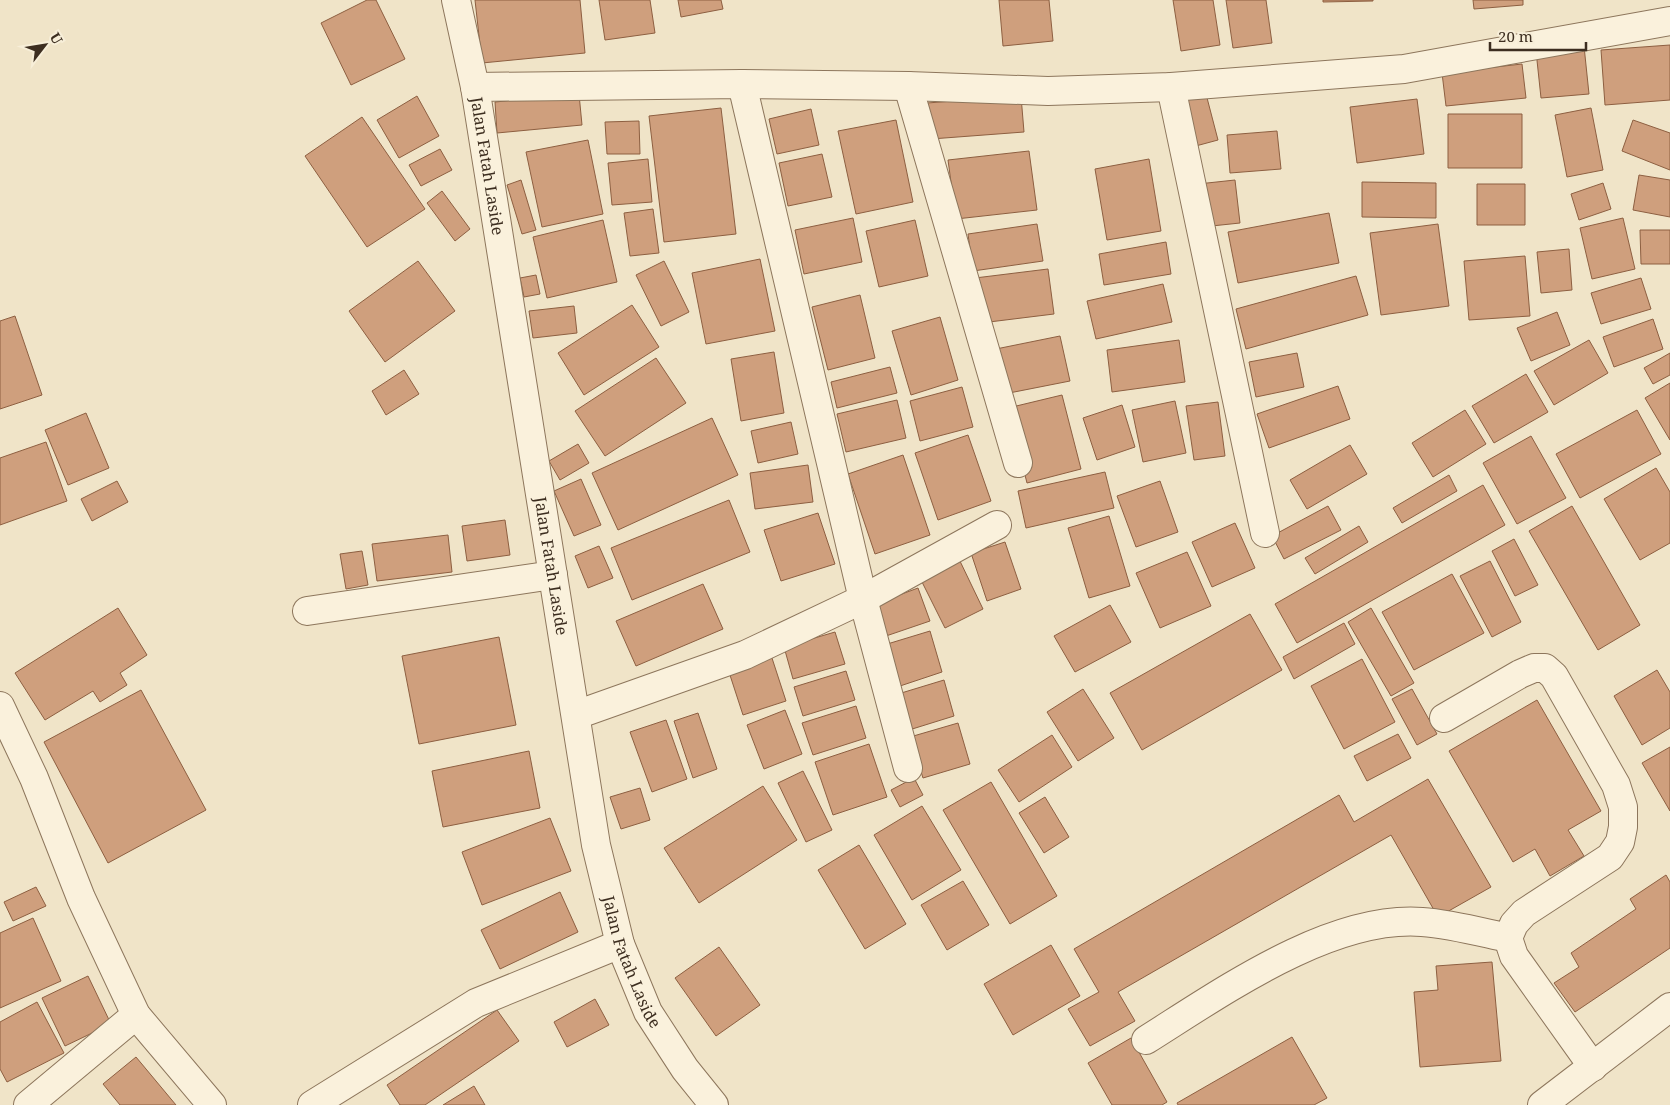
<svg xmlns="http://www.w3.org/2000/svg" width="1670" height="1105" viewBox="0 0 1670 1105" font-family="'Noto Serif',serif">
  <rect width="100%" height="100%" fill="#f0e4c8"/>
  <path fill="#cf9f7d" stroke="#8d5f41" d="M 367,0 L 376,0 L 405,59 L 351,85 L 321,23 Z
    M 475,0 L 580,0 L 585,53 L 482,63 Z
    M 599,0 L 650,0 L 655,33 L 605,40 Z
    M 678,0 L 721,0 L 723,9 L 681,17 Z
    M 999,0 L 1049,0 L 1053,41 L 1003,46 Z
    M 1173,0 L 1213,0 L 1220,45 L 1181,51 Z
    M 1226,0 L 1266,0 L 1272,43 L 1233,48 Z
    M 1323,0 L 1373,0 L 1373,1 L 1323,2 Z
    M 1473,0 L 1523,0 L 1523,5 L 1474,9 Z
    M 1670,45 L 1670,100 L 1605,105 L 1601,50 Z
    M 1584,46 L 1589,94 L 1541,98 L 1536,51 Z
    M 1522,64 L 1526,98 L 1446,106 L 1442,73 Z
    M 579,94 L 582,125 L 497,133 L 495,102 Z
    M 1206,94 L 1218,140 L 1192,147 L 1180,101 Z
    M 417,96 L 439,136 L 399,158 L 377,120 Z
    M 1021,96 L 1024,132 L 931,139 L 927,103 Z
    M 1417,99 L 1424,154 L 1357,163 L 1350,107 Z
    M 721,108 L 736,234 L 664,242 L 649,116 Z
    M 1591,108 L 1603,170 L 1567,177 L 1555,115 Z
    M 811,109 L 819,145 L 777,154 L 769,119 Z
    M 1448,114 L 1522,114 L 1522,168 L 1448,168 Z
    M 362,117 L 425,209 L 367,247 L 305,156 Z
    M 896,120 L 913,202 L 856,214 L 838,131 Z
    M 1633,120 L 1670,133 L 1670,170 L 1622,151 Z
    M 639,121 L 640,154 L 607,154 L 605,122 Z
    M 1277,131 L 1281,169 L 1230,173 L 1227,135 Z
    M 588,140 L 603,214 L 542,227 L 526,152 Z
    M 440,149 L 452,170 L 421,186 L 409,165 Z
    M 1029,151 L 1037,210 L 956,219 L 948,160 Z
    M 822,154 L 832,197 L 788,206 L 779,163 Z
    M 648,159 L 652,202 L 612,205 L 608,163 Z
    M 1149,159 L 1161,231 L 1107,240 L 1095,169 Z
    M 1639,175 L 1670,180 L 1670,217 L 1633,210 Z
    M 521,180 L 536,230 L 522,234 L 507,185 Z
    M 1235,180 L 1240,223 L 1202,227 L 1198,184 Z
    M 1362,182 L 1436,183 L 1436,218 L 1362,217 Z
    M 1603,183 L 1611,209 L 1579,220 L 1571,194 Z
    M 1477,184 L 1525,184 L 1525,225 L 1477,225 Z
    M 442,191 L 470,229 L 455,241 L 427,203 Z
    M 653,209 L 659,253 L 630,256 L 624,213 Z
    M 1329,213 L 1339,263 L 1238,283 L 1228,232 Z
    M 853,218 L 862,262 L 804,274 L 795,230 Z
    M 1623,218 L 1635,269 L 1592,279 L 1580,228 Z
    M 603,220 L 617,282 L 547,298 L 533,237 Z
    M 915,220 L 928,276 L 879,287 L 866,231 Z
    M 1037,224 L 1043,261 L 973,271 L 968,234 Z
    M 1438,224 L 1449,306 L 1381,315 L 1370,233 Z
    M 1640,230 L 1670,230 L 1670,264 L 1641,264 Z
    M 1166,242 L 1171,274 L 1104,285 L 1099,254 Z
    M 1569,249 L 1572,290 L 1541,293 L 1537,252 Z
    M 1525,256 L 1530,316 L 1469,320 L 1464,261 Z
    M 760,259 L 775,331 L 706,344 L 692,273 Z
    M 418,261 L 455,311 L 385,362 L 349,311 Z
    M 664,261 L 689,312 L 661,326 L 636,275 Z
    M 1048,269 L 1054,314 L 981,323 L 975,278 Z
    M 536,275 L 540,294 L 524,297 L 520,278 Z
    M 1356,276 L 1368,315 L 1246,349 L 1236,309 Z
    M 1641,278 L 1651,309 L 1601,324 L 1591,293 Z
    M 1163,284 L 1172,322 L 1096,339 L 1087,301 Z
    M 860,295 L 875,358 L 828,370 L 812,307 Z
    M 632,305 L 659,347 L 584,395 L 558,353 Z
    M 574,306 L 577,333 L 533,338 L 529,311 Z
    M 1557,312 L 1570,345 L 1531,361 L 1517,328 Z
    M 15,316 L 42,395 L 0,409 L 0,321 Z
    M 940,317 L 958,380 L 911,395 L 892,331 Z
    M 1653,319 L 1663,349 L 1614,367 L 1603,337 Z
    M 1060,336 L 1070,381 L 999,395 L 991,350 Z
    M 1179,340 L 1185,382 L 1112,392 L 1107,350 Z
    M 1589,340 L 1608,373 L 1554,405 L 1534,371 Z
    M 774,352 L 784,413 L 741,421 L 731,359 Z
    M 1297,353 L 1304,387 L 1256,397 L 1249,362 Z
    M 1670,353 L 1670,375 L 1653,384 L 1644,368 Z
    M 656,358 L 686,403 L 605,456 L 575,411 Z
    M 890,367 L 897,393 L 837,408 L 831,382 Z
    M 404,370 L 419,394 L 386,415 L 372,391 Z
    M 1526,374 L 1548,412 L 1494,443 L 1472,406 Z
    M 1670,383 L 1670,440 L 1645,398 Z
    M 1338,386 L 1350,419 L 1269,448 L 1257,414 Z
    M 962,387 L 973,427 L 920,441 L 910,401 Z
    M 1062,395 L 1081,469 L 1027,483 L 1008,408 Z
    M 897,400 L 906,438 L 846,452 L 837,414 Z
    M 1175,401 L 1186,453 L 1143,462 L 1132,410 Z
    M 1218,402 L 1225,456 L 1194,460 L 1186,406 Z
    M 1122,405 L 1135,447 L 1097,460 L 1083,418 Z
    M 1465,410 L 1486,444 L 1433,477 L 1412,443 Z
    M 1637,410 L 1661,454 L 1580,498 L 1556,454 Z
    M 86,413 L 109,468 L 68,485 L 45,430 Z
    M 712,418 L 738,475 L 618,530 L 592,473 Z
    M 791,422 L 798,454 L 758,463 L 751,431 Z
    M 968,435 L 991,501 L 938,520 L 915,453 Z
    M 1531,436 L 1566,498 L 1517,524 L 1483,463 Z
    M 46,442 L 67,501 L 0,525 L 0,458 Z
    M 578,444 L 589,463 L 560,480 L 549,461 Z
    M 1350,445 L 1367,474 L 1307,509 L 1290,480 Z
    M 903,455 L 930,535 L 875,554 L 848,474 Z
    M 808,465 L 813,502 L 755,509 L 750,473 Z
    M 1656,468 L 1670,492 L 1670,543 L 1640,560 L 1604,499 Z
    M 1105,472 L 1114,508 L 1026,528 L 1018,491 Z
    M 1449,475 L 1457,491 L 1402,523 L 1393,508 Z
    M 581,479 L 601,525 L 574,536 L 554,491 Z
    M 117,481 L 128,502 L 92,521 L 81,499 Z
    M 1160,481 L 1178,532 L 1136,547 L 1117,496 Z
    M 1483,485 L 1505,525 L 1297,643 L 1275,604 Z
    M 729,500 L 750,552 L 632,600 L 611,548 Z
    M 1328,506 L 1341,530 L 1284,559 L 1272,536 Z
    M 1572,506 L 1640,625 L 1598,650 L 1529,531 Z
    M 818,513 L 835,564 L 781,581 L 764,530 Z
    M 1109,516 L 1130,586 L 1089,598 L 1068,528 Z
    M 505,520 L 510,555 L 467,561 L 462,526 Z
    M 1235,523 L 1255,568 L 1212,587 L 1192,542 Z
    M 1359,526 L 1368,542 L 1315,574 L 1305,558 Z
    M 448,535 L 452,572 L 377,581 L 372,544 Z
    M 1514,539 L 1538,585 L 1515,596 L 1492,551 Z
    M 1005,542 L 1021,589 L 987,601 L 971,553 Z
    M 599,546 L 613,578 L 588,588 L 575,556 Z
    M 362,551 L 368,585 L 346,589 L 340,554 Z
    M 1187,552 L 1211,606 L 1160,628 L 1136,573 Z
    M 958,557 L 983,609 L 945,628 L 919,576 Z
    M 1490,561 L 1521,622 L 1492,637 L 1460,576 Z
    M 1452,574 L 1484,633 L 1414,670 L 1382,612 Z
    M 703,584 L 723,629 L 636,666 L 616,621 Z
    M 918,588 L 930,621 L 886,636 L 875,604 Z
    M 1110,605 L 1131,642 L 1075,672 L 1054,636 Z
    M 118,608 L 147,655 L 120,673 L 127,685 L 100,702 L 93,691 L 45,720 L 15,673 Z
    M 1371,608 L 1414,683 L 1391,696 L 1348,622 Z
    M 1250,614 L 1282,670 L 1142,750 L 1110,693 Z
    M 1344,623 L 1355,644 L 1294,679 L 1283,657 Z
    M 930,631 L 942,672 L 897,687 L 884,645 Z
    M 835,632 L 845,664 L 793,679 L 784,647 Z
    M 499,637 L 516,725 L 419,744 L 402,656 Z
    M 770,652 L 786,701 L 743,715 L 727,666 Z
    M 1362,659 L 1395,722 L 1344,749 L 1311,686 Z
    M 1657,670 L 1670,692 L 1670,728 L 1642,745 L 1614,696 Z
    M 846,671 L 855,700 L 803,716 L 794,687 Z
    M 944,680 L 954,716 L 909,730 L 898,694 Z
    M 1083,689 L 1114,738 L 1078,761 L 1047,712 Z
    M 1412,689 L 1437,734 L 1417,745 L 1392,699 Z
    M 141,690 L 206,810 L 108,863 L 44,742 Z
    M 1537,700 L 1601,811 L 1568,830 L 1584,856 L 1550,876 L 1535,849 L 1513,862 L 1449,751 Z
    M 856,706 L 866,738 L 813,755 L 802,723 Z
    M 785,710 L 802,754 L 764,769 L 747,725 Z
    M 698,713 L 717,769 L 693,778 L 674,721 Z
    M 666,720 L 687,779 L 652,792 L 630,732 Z
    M 958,723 L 970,764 L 923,778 L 910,737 Z
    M 1398,734 L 1411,758 L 1367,781 L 1354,756 Z
    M 1052,735 L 1072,767 L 1019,802 L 998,770 Z
    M 869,744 L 887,797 L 833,815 L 815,762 Z
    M 1670,747 L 1670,811 L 1642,763 Z
    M 529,751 L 540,808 L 443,827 L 432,771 Z
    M 803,771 L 832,830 L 806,842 L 778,783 Z
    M 914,778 L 923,795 L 900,807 L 891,790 Z
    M 1428,779 L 1491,887 L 1438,917 L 1391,835 L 1118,992 L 1135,1021 L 1090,1046 L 1068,1009 L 1099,992 L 1074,949 L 1339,795 L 1354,822 Z
    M 991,782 L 1057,896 L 1010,924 L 943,810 Z
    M 763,786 L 797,840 L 699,903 L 664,848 Z
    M 640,788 L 650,820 L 621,829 L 610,797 Z
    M 1045,797 L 1069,837 L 1044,853 L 1019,813 Z
    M 922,806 L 961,870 L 912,900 L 874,835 Z
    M 550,818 L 571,871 L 482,905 L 462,852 Z
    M 859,845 L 906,924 L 865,949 L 818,870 Z
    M 1666,875 L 1670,882 L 1670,948 L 1575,1012 L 1554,983 L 1579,967 L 1571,953 L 1636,909 L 1630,899 Z
    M 963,881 L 989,925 L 947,950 L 921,905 Z
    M 36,887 L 46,906 L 13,921 L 4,902 Z
    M 560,892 L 578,932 L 500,969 L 481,930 Z
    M 33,918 L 61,981 L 0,1008 L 0,933 Z
    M 1051,945 L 1080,996 L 1013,1035 L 984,984 Z
    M 719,947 L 760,1005 L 716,1036 L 675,978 Z
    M 1492,962 L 1501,1061 L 1420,1067 L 1414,992 L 1438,990 L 1436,966 Z
    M 88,976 L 111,1024 L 65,1046 L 42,998 Z
    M 595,999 L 609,1025 L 567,1047 L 554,1022 Z
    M 37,1002 L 64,1053 L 7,1082 L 0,1069 L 0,1022 Z
    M 497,1010 L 519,1041 L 425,1105 L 400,1105 L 387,1085 Z
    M 1292,1037 L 1327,1098 L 1314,1105 L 1178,1105 L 1177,1103 Z
    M 1131,1038 L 1167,1102 L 1162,1105 L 1112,1105 L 1088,1063 Z
    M 136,1057 L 176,1105 L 120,1105 L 103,1084 Z
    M 474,1086 L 485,1105 L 443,1105 Z"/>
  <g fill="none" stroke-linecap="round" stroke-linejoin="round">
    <g stroke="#8d765c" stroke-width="30">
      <g id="minor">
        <path id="s1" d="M 456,0 L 475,87 L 596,845 L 620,944 L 648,1012 L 685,1069 L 714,1105"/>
        <path d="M 742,84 L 863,599 L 908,768"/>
        <path d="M 908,86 L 1018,463"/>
        <path d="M 475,87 L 742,84 L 908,86 L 1048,91 L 1171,87 L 1404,69 L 1670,21"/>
        <path d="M 1171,87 L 1265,533"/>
        <path d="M 307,611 L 553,575"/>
        <path d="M 0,706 L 34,778 L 81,898 L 136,1015 L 212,1105"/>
        <path d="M 576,715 L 745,655 L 863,599 L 997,525"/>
        <path d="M 1444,718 L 1520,674 L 1534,668 L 1545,668 L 1554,676 L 1616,785 L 1623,807 L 1623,827 L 1620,842 L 1610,857 L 1524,913 L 1514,924 L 1508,938 L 1514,956 L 1593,1067"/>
        <path d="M 1146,1040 C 1221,993 1330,915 1422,922 C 1451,924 1480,932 1508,938"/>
        <path d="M 28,1105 L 136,1015"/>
        <path d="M 312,1105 L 476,1003 L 620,944"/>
        <path d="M 1542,1105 L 1670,1007"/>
      </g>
    </g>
    <use href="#minor" stroke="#faf1dc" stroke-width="28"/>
  </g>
  <g text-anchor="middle" stroke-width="4" stroke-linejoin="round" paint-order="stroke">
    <g font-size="16" fill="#3d2e20" stroke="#f7eed8">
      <text dy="6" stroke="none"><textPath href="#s1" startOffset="169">Jalan Fatah Laside</textPath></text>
      <text dy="6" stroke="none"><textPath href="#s1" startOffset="574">Jalan Fatah Laside</textPath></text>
      <text dy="6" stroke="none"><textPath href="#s1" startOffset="979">Jalan Fatah Laside</textPath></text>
    </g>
  </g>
  <g transform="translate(45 45) rotate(59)" stroke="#f7eed8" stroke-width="4" paint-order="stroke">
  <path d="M0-4L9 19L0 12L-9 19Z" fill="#3d2e20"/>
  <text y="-8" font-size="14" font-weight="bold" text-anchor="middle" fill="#3d2e20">U</text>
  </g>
  <path d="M1490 42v8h96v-8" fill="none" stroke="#3d2e20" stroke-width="2.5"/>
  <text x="1498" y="42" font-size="15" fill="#3d2e20" stroke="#f7eed8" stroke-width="4" paint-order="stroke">20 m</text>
</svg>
